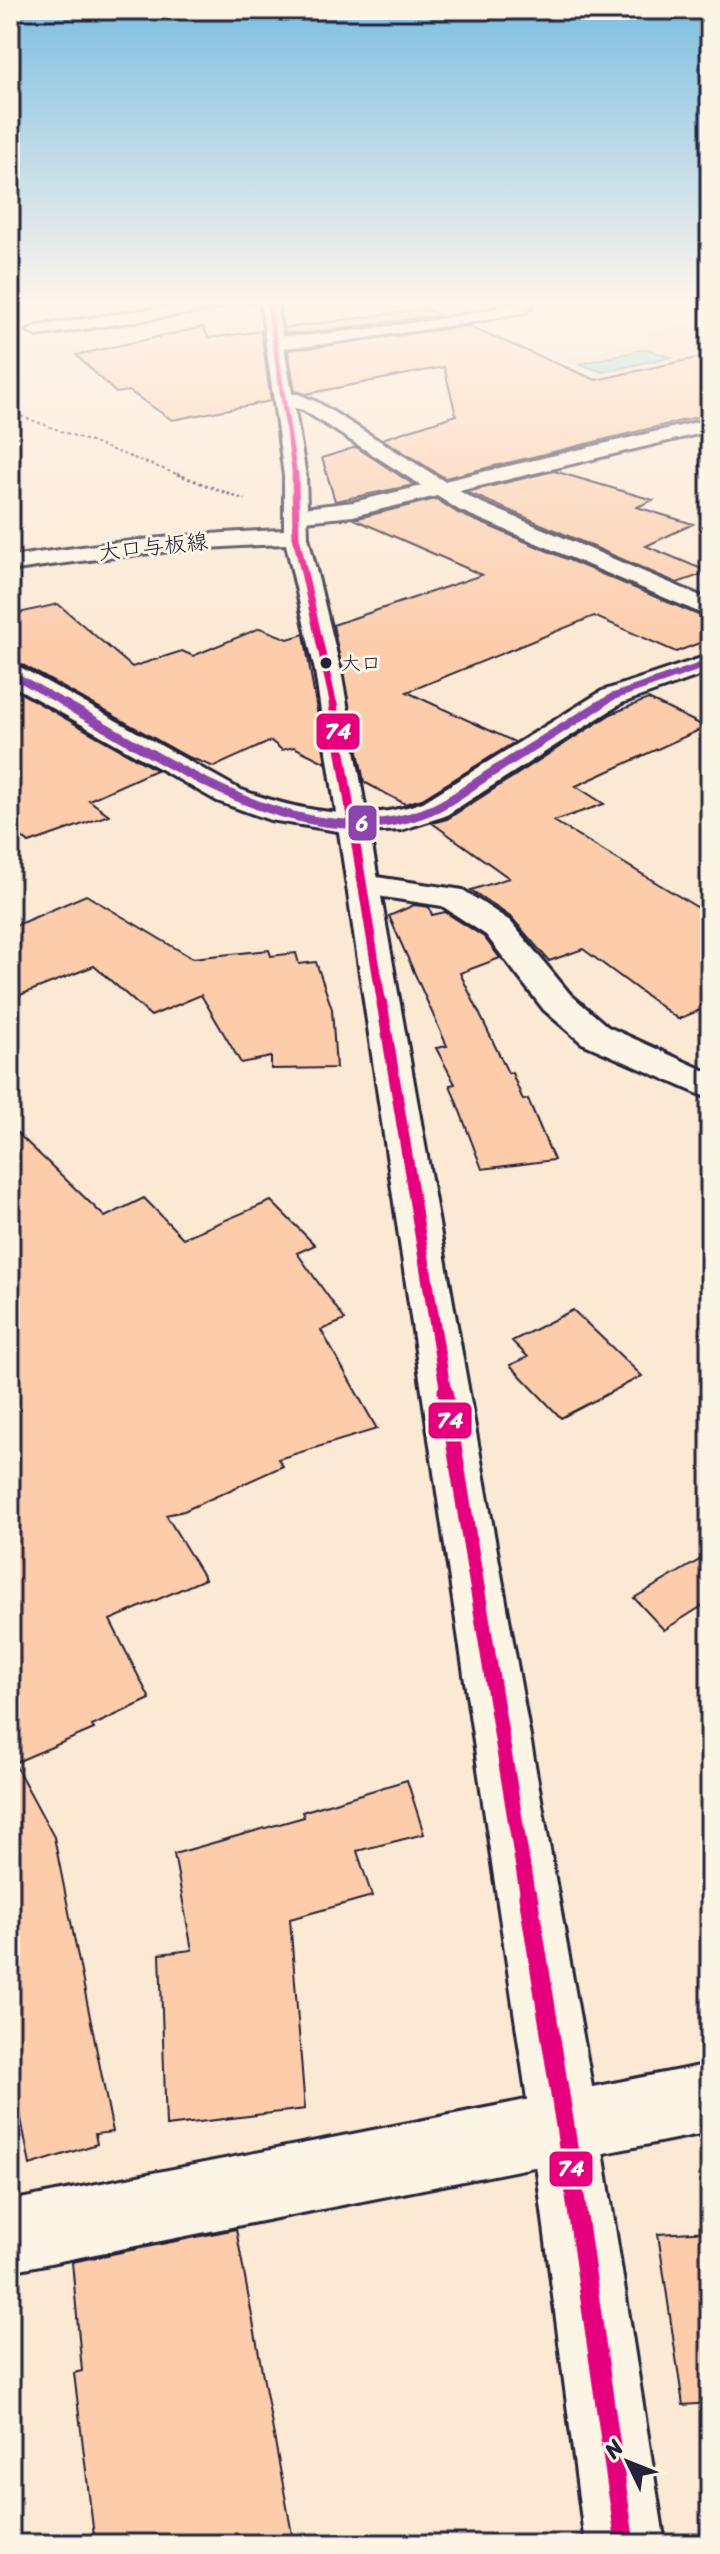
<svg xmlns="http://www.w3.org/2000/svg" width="720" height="2554" viewBox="0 0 720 2554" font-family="Sriracha,'Klee One',sans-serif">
  <rect width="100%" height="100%" fill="#fce9d4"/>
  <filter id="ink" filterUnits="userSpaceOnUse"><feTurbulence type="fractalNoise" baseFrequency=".0125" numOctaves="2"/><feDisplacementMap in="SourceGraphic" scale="16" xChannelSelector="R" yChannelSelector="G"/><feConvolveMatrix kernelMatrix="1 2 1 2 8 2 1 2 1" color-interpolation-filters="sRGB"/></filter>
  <g filter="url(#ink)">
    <path fill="#f8dcc5" d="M 710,321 L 710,421 L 448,480 L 376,439 L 623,384 L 563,360 L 661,340 L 644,333 Z"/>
    <path fill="#7ecfd6" stroke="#598a98" stroke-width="2" d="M 646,349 L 671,357 L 603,372 L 579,364 Z"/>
    <path fill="#fcccab" stroke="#22223b" stroke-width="2" d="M 425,309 L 441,315 L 307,333 L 285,333 L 284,328 Z
      M 467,326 L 596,380 L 710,355 L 710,414 L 445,478 L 382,439 L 456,415 L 444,367 L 306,394 L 295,391 L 288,350 Z
      M 203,327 L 209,338 L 261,331 L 271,401 L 172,420 L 129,391 L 116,393 L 76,355 Z
      M 356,447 L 414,485 L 335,501 L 322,458 Z
      M 554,471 L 653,500 L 637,507 L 693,524 L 646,546 L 709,572 L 677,583 L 467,492 Z
      M 436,499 L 458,513 L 710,620 L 710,639 L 676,652 L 594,616 L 407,692 L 515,742 L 422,799 L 405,804 L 364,782 L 333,625 L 482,575 L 354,519 Z
      M 58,604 L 132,667 L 182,651 L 193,656 L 260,628 L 288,639 L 304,634 L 326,763 L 294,747 L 282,750 L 271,741 L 214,767 L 186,756 L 21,664 L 10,662 L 10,615 Z
      M 10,687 L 156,770 L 89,800 L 109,815 L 29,843 L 10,827 Z
      M 648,699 L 706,727 L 576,786 L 604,804 L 554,821 L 710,915 L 710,1006 L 678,1019 L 583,949 L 549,961 L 512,918 L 471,890 L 509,878 L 432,823 L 447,819 L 611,714 Z
      M 86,895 L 192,958 L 269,950 L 271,956 L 296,953 L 299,964 L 316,962 L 332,1009 L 336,1068 L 271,1069 L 271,1057 L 241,1063 L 201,995 L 151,1016 L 94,966 L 10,999 L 10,928 Z
      M 414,905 L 429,907 L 432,915 L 445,912 L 484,937 L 500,958 L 460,973 L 508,1073 L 512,1073 L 523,1100 L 528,1099 L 554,1160 L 482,1169 L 450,1085 L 455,1084 L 436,1048 L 447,1046 L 389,916 Z
      M 10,1126 L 105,1217 L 144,1198 L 183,1238 L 271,1201 L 315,1245 L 297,1253 L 345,1320 L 321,1330 L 377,1429 L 278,1459 L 283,1466 L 184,1511 L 166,1515 L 205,1579 L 110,1620 L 150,1699 L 92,1726 L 94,1729 L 14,1763 L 54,1837 L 113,2132 L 95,2134 L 97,2144 L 30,2165 L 10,2062 Z
      M 573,1310 L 642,1376 L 561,1418 L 510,1365 L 528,1357 L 512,1341 Z
      M 710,1554 L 710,1601 L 664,1630 L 634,1598 Z
      M 407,1780 L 424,1834 L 357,1851 L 372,1896 L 290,1919 L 305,2109 L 166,2126 L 160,1954 L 192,1950 L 174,1854 L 304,1817 L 302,1812 Z
      M 236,2229 L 292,2534 L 266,2544 L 95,2544 L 74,2373 L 82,2371 L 72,2262 Z
      M 710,2231 L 710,2403 L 683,2405 L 658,2234 Z"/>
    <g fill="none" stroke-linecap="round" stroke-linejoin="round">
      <g stroke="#22223b" stroke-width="6">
        <path id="street" d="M 216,299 L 256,299 L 248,304 L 37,336 L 28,331 L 37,326 Z
          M 520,299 L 537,299 L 526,312 L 474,322 L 311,346 L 275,348 L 266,343 C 276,333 299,337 313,335 C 345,332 504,314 520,299 Z
          M 285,394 L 298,394 L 317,402 L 444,481 L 710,419 L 710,431 L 459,491 L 475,500 L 710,600 L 710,617 L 459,510 L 437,496 L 353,516 L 295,522 L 287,520 L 284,515 L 287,510 L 353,502 L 422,486 L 303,410 L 278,404 L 275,400 Z
          M 710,655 L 710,672 L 622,703 L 445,816 L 401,830 L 350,833 L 270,820 L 217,801 L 10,684 L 10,665 L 20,667 L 239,789 C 297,811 363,824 423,802 L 602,691 Z
          M 363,875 L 463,890 L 510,921 L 570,994 L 608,1027 L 710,1073 L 710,1099 L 582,1043 L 544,1010 L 486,935 L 442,906 L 351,892 L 347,885 L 351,878 Z
          M 710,2064 L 710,2132 L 10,2271 L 10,2201 Z"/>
      </g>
      <g stroke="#22223b" stroke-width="6">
        <path id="secondary" d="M 260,299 L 276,299 L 306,476 L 308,537 L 341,671 L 599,2126 L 665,2544 L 585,2544 L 531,2126 L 315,671 L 286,544 C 192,547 102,557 10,571 L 10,557 C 102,543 191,533 284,530 L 284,476 Z"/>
      </g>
      <path stroke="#22223b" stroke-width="2" stroke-dasharray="3 3" stroke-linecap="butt" d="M 10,412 L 182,476"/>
      <path stroke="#22223b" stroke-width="3" stroke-dasharray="3 3" stroke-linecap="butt" d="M 177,474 L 245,500"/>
      <use href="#street" fill="#fcf5e5" fill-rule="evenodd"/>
      <use href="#secondary" fill="#fcf5e5" fill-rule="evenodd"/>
      <g stroke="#fcf5e5" stroke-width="8">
        <path id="bus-1-far5" d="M 268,299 L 295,476"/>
      </g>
      <g stroke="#fcf5e5" stroke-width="10">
        <path id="bus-1-far4" d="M 295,474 L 296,537 L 334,706"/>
      </g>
      <g stroke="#fcf5e5" stroke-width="13">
        <path id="bus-1-far3" d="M 333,704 L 382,1005"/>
      </g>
      <g stroke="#fcf5e5" stroke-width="17">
        <path id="bus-1-far2" d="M 382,1003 L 446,1393"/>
      </g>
      <g stroke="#fcf5e5" stroke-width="21">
        <path id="bus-1-far1" d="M 445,1391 L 528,1898"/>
      </g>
      <g stroke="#fcf5e5" stroke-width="25">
        <path id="bus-1" d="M 528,1896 L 565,2126 L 625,2544"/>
      </g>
      <g stroke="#fcf5e5" stroke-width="10">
        <path id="bus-2-far1" d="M 10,673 L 69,706
          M 598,706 L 612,697 L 710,663"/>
      </g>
      <g stroke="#fcf5e5" stroke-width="13">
        <path id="bus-2" d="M 65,704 C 169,762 307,862 431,810 C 451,802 469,787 488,775 C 525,751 563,728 601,704"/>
      </g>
      <use href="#bus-1-far5" stroke="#e5007d" stroke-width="5"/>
      <use href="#bus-1-far4" stroke="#e5007d" stroke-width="7"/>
      <use href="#bus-1-far3" stroke="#e5007d" stroke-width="9"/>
      <use href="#bus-1-far2" stroke="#e5007d" stroke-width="11"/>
      <use href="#bus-1-far1" stroke="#e5007d" stroke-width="15"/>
      <use href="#bus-1" stroke="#e5007d" stroke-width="19"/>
      <use href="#bus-2-far1" stroke="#8e44ad" stroke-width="7"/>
      <use href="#bus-2" stroke="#8e44ad" stroke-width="9"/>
    </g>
  </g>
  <linearGradient id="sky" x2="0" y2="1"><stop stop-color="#7dbfe1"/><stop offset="0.46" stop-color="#fef5ec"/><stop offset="1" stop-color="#fef5ec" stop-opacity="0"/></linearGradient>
  <rect width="720" height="656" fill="url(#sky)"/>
  <circle fill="#22223b" stroke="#fcf5e5" stroke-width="3" cx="326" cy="663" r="7"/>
  <g text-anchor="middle" stroke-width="6" stroke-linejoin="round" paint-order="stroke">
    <g font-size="20" fill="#22223b" stroke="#fcf5e5" text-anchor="start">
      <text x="341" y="670">大口</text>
    </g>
    <g font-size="22" fill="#22223b" stroke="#fcf5e5">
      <text transform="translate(153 546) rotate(-6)" y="8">大口与板線</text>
    </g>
  </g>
  <g stroke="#fcf5e5" stroke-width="3">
    <rect x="315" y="712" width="46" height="39" rx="8" fill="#e5007d"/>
    <rect x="347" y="804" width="31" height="38" rx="8" fill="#8e44ad"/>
    <rect x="427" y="1401" width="46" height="39" rx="8" fill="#e5007d"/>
    <rect x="548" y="2150" width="46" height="38" rx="8" fill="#e5007d"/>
  </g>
  <g font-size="22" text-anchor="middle" font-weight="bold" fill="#fff">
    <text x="338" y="739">74</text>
    <text x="362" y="831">6</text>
    <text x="450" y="1428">74</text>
    <text x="571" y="2176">74</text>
  </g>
  <rect width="720" height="2554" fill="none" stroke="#fcf5e5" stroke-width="40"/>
  <rect x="20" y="20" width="680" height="2514" fill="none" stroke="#22223b" stroke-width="3" filter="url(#ink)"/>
  <g transform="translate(628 2462) rotate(313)" stroke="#fcf5e5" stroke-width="6" paint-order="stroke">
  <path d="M0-6L14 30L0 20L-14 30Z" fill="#22223b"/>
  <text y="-12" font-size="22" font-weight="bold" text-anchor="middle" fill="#22223b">N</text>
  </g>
</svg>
